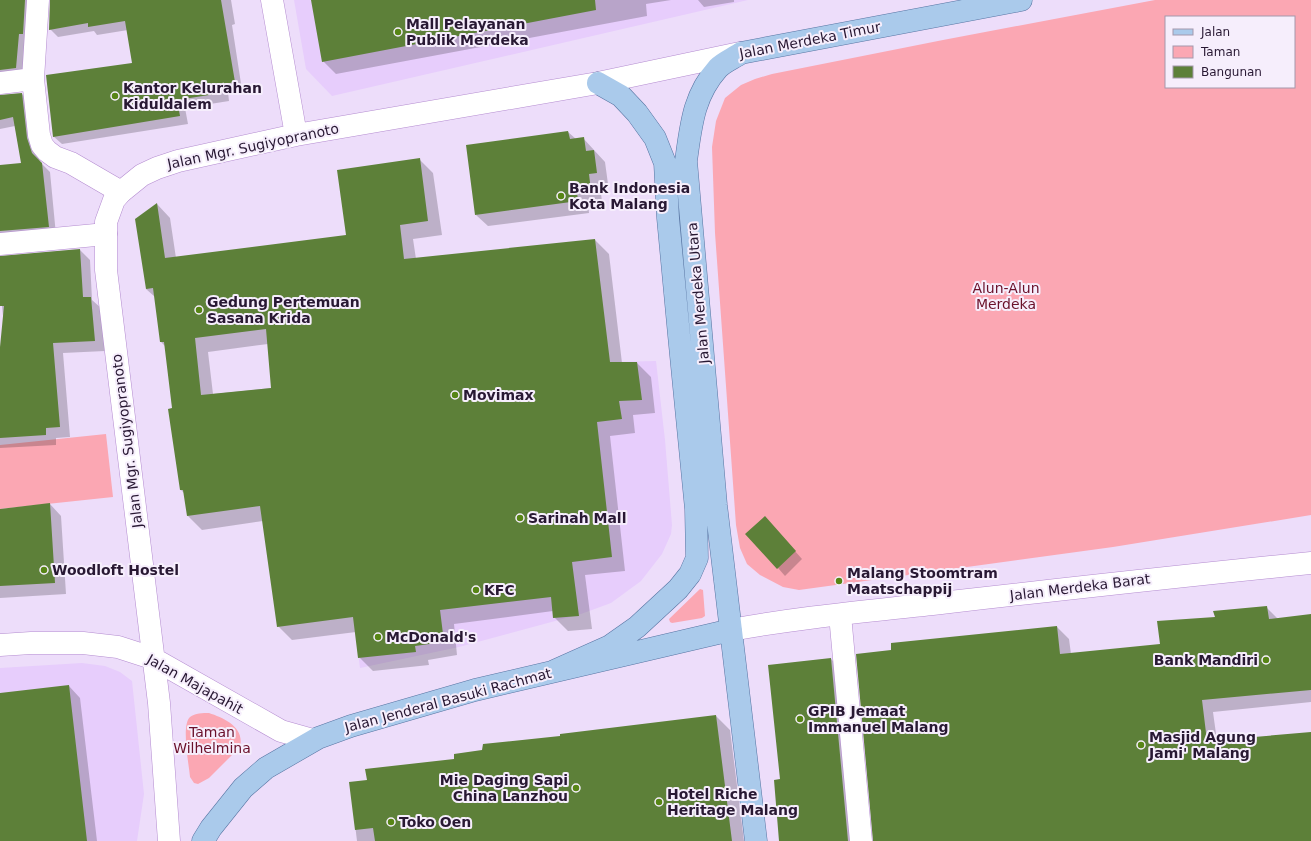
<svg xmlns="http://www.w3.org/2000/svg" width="1311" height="841" viewBox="0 0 1311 841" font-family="'DejaVu Sans',sans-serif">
  <rect width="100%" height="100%" fill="#edddfa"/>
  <path fill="#e7cdfc" d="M 294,0 L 748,0 L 332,96 L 306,69 Z
    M 656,361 L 665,440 L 672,525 L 671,534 L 662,554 L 641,581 L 611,603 L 581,614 L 459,647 L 360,668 L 352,607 L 566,363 Z
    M 82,663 L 105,666 L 120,672 L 132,681 L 144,794 L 137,841 L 0,841 L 0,668 Z"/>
  <path fill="#fba7b3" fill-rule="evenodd" d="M 1155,0 L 1311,0 L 1311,515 L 1113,547 L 799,590 L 783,587 L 760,575 L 747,564 L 740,548 L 736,525 L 715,233 L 712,147 L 716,121 L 725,98 L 741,85 L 755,79 L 772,74 L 943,40 ZM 1166,17 L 1294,17 L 1294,87 L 1166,87 Z
    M 106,434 L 113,497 L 0,509 L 0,445 Z
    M 700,589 L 703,590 L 705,616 L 702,618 L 672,623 L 670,622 L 669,619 Z
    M 209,713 C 224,718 245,727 240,747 L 209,778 L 198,784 L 194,783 L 190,777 C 189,765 181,725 190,717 C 195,713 203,713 209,713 Z"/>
  <path fill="#0003" fill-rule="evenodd" d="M 0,0 L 37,0 L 24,76 L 0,82 Z
    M 51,0 L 231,0 L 235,24 L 232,25 L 242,90 L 228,92 L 229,101 L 185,108 L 188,124 L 62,144 L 53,136 L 133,64 L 128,30 L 97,35 L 94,31 L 58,37 L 50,29 Z
    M 312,0 L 671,0 L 646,4 L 647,16 L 336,74 L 323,61 Z
    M 698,0 L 734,0 L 734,2 L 704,7 Z
    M 22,94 L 30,102 L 35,147 L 40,162 L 50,172 L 56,235 L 0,239 L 0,166 L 22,164 L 15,126 L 0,129 L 0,96 Z
    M 568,132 L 576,139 L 583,138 L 605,162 L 608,184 L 600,185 L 602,202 L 588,203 L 589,213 L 488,226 L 476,215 Z
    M 419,159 L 433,173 L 442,235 L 413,239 L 416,259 L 595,240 L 609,254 L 622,363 L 637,363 L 651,377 L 655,413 L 633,415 L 635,433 L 610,436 L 625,571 L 585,575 L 592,629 L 568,631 L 554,617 L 553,611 L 454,624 L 457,655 L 428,660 L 429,665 L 373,671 L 359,657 L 356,632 L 292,640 L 278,626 L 263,521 L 202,530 L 188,516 L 185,494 L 181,490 L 166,347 L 161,342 L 155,297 L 146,289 L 157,204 L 170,218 L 176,258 L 348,236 ZM 268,344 L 272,388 L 213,394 L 208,352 Z
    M 80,250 L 90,260 L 92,300 L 101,308 L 105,351 L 63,353 L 70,437 L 56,438 L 56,445 L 0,448 L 0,350 L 8,364 L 0,287 L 0,257 Z
    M 50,504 L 61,516 L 66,594 L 0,598 L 0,510 Z
    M 772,525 L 802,559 L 785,576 L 778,568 Z
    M 1266,607 L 1278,619 L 1311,615 L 1311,702 L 1213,712 L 1217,741 L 1311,733 L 1311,841 L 874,841 L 893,651 L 1057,627 L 1069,639 L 1071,654 L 1161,645 L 1216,618 Z
    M 831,659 L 843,671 L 859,841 L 780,841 L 781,780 Z
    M 69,686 L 80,698 L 97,841 L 0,841 L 0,694 Z
    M 716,716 L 730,730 L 744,841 L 357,841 L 350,783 L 368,781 L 455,760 L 483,751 L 562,737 Z"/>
  <path fill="#5d8039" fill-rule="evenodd" d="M 0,0 L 25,0 L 23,34 L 19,34 L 16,68 L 0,70 Z
    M 50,0 L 221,0 L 235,82 L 220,85 L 222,93 L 177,100 L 180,116 L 53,137 L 46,75 L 132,63 L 125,21 L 88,27 L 88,23 L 49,30 Z
    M 311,0 L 595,0 L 596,10 L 322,62 Z
    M 22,93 L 27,138 L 32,153 L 42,163 L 49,227 L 0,231 L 0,165 L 21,163 L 13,117 L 0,120 L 0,95 Z
    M 568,131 L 570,139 L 584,137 L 586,151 L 594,150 L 597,173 L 589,174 L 591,191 L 577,192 L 578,201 L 475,215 L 466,145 Z
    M 420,158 L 428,221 L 400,225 L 404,259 L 595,239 L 610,362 L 637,362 L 642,400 L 619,401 L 622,419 L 597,422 L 612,557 L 572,562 L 579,616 L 553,618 L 551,597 L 440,610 L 444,642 L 415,646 L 416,652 L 358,658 L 353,617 L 277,627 L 260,506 L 187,516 L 183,490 L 180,490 L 168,409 L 172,408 L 164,342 L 160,342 L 153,288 L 146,289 L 135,219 L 157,203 L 165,258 L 346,235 L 337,170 ZM 266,329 L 271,388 L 201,395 L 195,338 Z
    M 80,249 L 83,297 L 91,297 L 95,341 L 53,343 L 60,427 L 46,428 L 46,435 L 0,438 L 0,347 L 4,306 L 0,306 L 0,256 Z
    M 50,503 L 55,583 L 0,586 L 0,509 Z
    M 765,516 L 796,551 L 777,569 L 745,534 Z
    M 1267,606 L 1269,619 L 1311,614 L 1311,690 L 1202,700 L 1207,741 L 1311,732 L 1311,841 L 873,841 L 856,654 L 891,650 L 891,643 L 1057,626 L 1060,654 L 1160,644 L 1157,621 L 1215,617 L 1213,611 Z
    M 831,658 L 848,841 L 779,841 L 774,780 L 780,779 L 768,665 Z
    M 69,685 L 87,841 L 0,841 L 0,693 Z
    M 716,715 L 732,841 L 375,841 L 373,828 L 355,830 L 349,782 L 367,780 L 365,769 L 454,759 L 454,754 L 482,750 L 483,744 L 560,736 L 560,734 Z"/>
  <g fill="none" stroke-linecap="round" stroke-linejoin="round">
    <g stroke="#b48cd0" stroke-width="23">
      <path id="street" d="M 38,0 L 33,79 L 39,135 L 42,145 L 47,151 L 55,157 L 71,163 L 121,192
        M 0,83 L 33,79
        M 0,244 L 106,234
        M 840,615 L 861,841"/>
    </g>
    <g stroke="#b48cd0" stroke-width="23">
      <path id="secondary" d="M 272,0 L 296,135
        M 731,630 C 801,617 871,611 941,603 C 1064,589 1188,575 1311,563
        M 0,645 L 31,643 L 83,643 L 118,647 L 152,658 L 281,731 L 313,740
        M 169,841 L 159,703 L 106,270 L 106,222 L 114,200 L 121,192 L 142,175 L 157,168 L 178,161 L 296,135 L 598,83 L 740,53"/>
    </g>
    <g stroke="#5774a2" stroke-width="23">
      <path id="primary" d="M 554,671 L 610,646 L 637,627 L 678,589 L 690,574 L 697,558 L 696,509 L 679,335 L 668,218 L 665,163 L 655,138 L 637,113 L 621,96 L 598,83
        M 203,841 L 211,828 L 243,788 L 266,768 L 318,738 L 351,726 L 475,690 L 731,630
        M 756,841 L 716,505 L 686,161 C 691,126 693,96 718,68 C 724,62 734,58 741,53 L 1021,0"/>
    </g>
    <use href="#street" stroke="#fff" stroke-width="22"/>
    <use href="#secondary" stroke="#fff" stroke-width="22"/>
    <use href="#primary" stroke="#aacaeb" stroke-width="22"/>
  </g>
  <g fill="#578515" stroke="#f6eefc" stroke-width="1.5">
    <circle cx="398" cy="32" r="4"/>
    <circle cx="115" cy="96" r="4"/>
    <circle cx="561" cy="196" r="4"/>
    <circle cx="199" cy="310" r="4"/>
    <circle cx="455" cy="395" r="4"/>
    <circle cx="520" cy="518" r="4"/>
    <circle cx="44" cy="570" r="4"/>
    <circle cx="839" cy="581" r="4"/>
    <circle cx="476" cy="590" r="4"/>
    <circle cx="378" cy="637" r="4"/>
    <circle cx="1266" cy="660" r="4"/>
    <circle cx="800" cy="719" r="4"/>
    <circle cx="1141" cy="745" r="4"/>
    <circle cx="576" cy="788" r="4"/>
    <circle cx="659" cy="802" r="4"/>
    <circle cx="391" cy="822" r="4"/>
  </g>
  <g text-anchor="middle" stroke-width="4" stroke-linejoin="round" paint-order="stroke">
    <g font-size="14" font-weight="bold" fill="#281833" stroke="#f6eefc" text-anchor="start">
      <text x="406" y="29">Mall Pelayanan<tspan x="406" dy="16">Publik Merdeka</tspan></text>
      <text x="123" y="93">Kantor Kelurahan<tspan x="123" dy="16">Kiduldalem</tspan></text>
      <text x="569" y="193">Bank Indonesia<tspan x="569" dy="16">Kota Malang</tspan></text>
      <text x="207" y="307">Gedung Pertemuan<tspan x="207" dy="16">Sasana Krida</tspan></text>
      <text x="463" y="400">Movimax</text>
      <text x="528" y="523">Sarinah Mall</text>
      <text x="52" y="575">Woodloft Hostel</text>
      <text x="847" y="578">Malang Stoomtram<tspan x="847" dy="16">Maatschappij</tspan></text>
      <text x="484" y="595">KFC</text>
      <text x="386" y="642">McDonald's</text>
      <text x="1258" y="665" text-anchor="end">Bank Mandiri</text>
      <text x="808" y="716">GPIB Jemaat<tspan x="808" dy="16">Immanuel Malang</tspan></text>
      <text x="1149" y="742">Masjid Agung<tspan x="1149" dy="16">Jami' Malang</tspan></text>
      <text x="568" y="785" text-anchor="end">Mie Daging Sapi<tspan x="568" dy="16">China Lanzhou</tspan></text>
      <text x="667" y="799">Hotel Riche<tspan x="667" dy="16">Heritage Malang</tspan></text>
      <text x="399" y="827">Toko Oen</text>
    </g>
    <g font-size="14" fill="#281833" stroke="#f6eefc">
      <text transform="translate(810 40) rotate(-11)" y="5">Jalan Merdeka Timur</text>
      <text transform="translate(253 146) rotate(-12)" y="5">Jalan Mgr. Sugiyopranoto</text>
      <text transform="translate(698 293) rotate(-95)" y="5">Jalan Merdeka Utara</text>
      <text transform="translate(127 441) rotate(-97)" y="5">Jalan Mgr. Sugiyopranoto</text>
      <text transform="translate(1080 587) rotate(-7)" y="5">Jalan Merdeka Barat</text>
      <text transform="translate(195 684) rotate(29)" y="5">Jalan Majapahit</text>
      <text transform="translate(448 700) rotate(-15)" y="5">Jalan Jenderal Basuki Rachmat</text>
    </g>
    <g font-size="14" fill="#6a102a" stroke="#f6eefc">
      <text x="1006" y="293">Alun-Alun<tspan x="1006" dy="16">Merdeka</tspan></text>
      <text x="212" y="737">Taman<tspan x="212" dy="16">Wilhelmina</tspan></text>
    </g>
  </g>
  <rect x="1165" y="16" width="130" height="72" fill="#f6eefc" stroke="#a498ac"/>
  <rect x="1173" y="29" width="20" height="6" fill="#aacaeb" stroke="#a498ac"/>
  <text x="1201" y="36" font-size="12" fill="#281833">Jalan</text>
  <rect x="1173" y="46" width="20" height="12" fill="#fba7b3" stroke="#a498ac"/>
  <text x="1201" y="56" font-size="12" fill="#281833">Taman</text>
  <rect x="1173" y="66" width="20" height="12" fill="#5d8039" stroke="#a498ac"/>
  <text x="1201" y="76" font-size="12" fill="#281833">Bangunan</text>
</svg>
